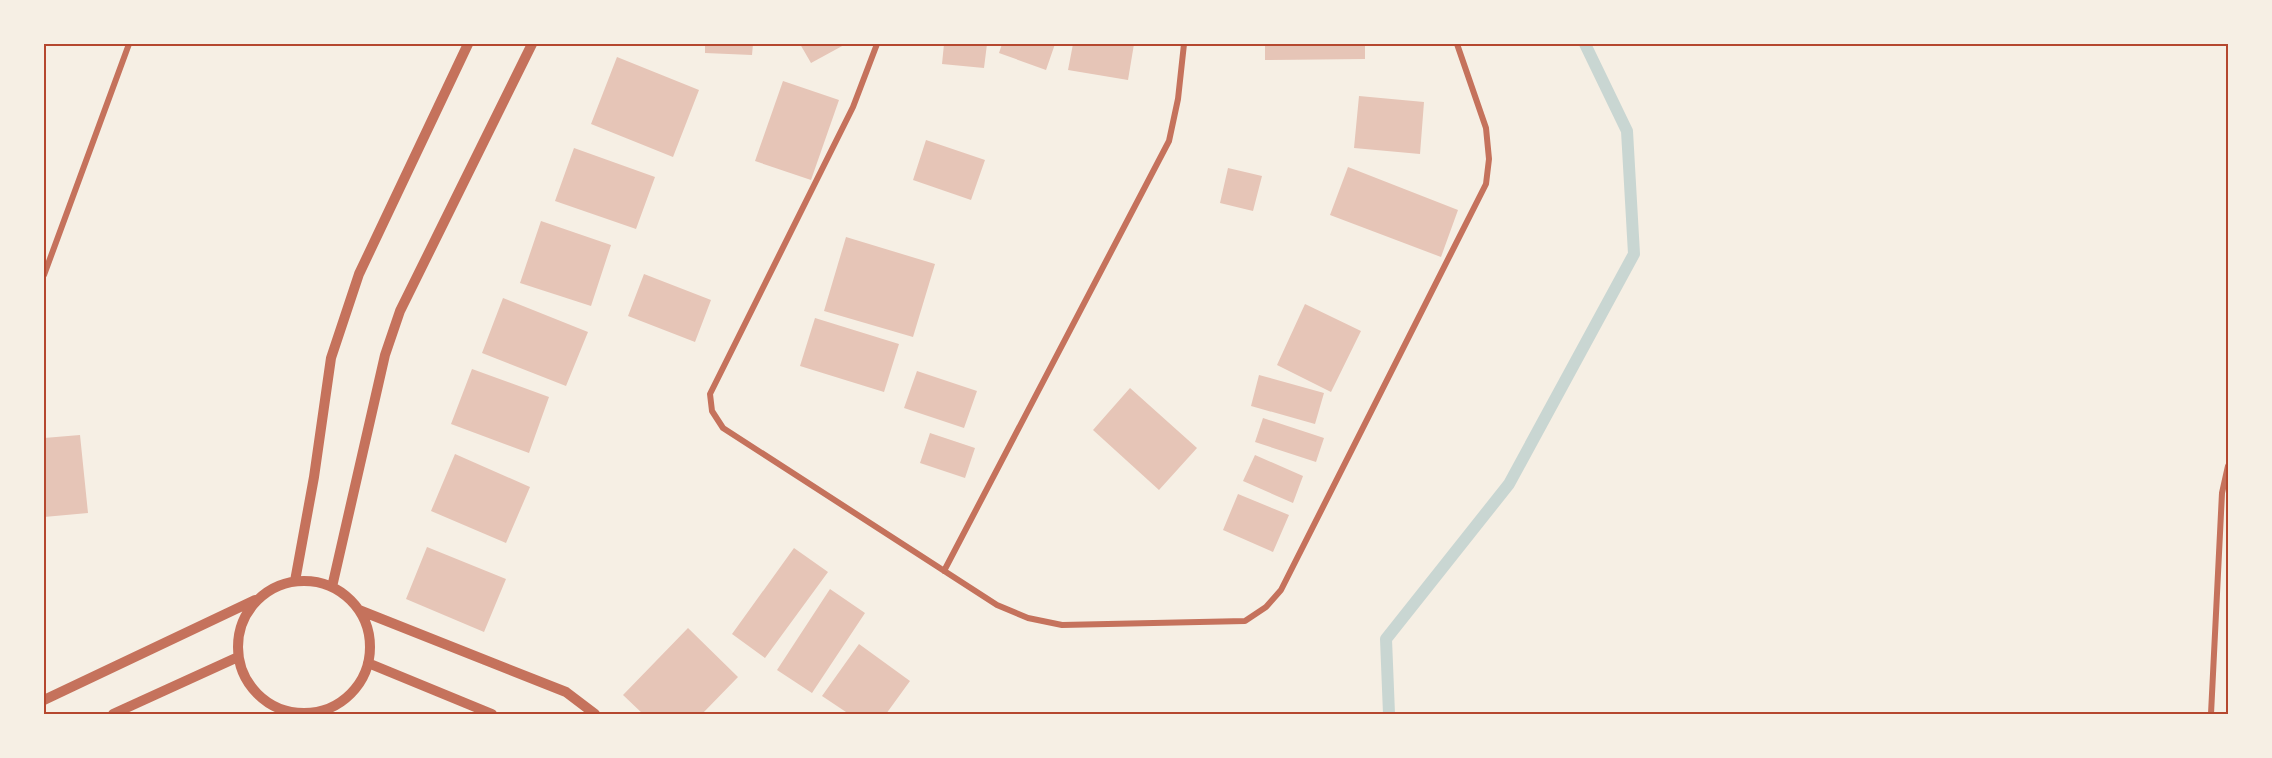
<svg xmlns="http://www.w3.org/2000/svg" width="2272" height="758" viewBox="0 0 2272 758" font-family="'Alegreya Sans',sans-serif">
  <rect width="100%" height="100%" fill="#f6efe4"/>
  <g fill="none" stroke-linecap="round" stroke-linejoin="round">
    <path stroke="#c9d6d2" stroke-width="12" d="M 1389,714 L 1386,639 L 1509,484 L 1634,254 L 1627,131 L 1585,44"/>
  </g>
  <path fill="#e6c5b7" d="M 705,44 L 753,44 L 752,55 L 705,53 Z
    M 800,44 L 843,44 L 844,45 L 811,63 Z
    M 944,44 L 987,44 L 984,68 L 942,64 Z
    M 1002,44 L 1055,44 L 1046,70 L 999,53 Z
    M 1073,44 L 1134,44 L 1128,80 L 1068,70 Z
    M 1265,44 L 1365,44 L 1365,59 L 1265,60 Z
    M 617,57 L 699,90 L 673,157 L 591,124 Z
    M 783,81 L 839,100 L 811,180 L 755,161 Z
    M 1359,96 L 1424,102 L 1420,154 L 1354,148 Z
    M 926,140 L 985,160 L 971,200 L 913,180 Z
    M 574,148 L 655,177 L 636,229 L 555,201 Z
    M 1348,167 L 1458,210 L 1441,257 L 1330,215 Z
    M 1228,168 L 1262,176 L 1253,211 L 1220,203 Z
    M 541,221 L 611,245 L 591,306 L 520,283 Z
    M 846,237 L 935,264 L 913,337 L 824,311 Z
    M 644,274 L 711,300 L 695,342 L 628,316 Z
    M 503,298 L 588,332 L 566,386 L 482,353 Z
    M 1305,304 L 1361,331 L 1331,392 L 1277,365 Z
    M 815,318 L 899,344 L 884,392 L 800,366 Z
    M 472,369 L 549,397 L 529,453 L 451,424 Z
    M 917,371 L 977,391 L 964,428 L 904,408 Z
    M 1259,375 L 1324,393 L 1315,424 L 1251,406 Z
    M 1130,388 L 1197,448 L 1159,490 L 1093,430 Z
    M 1263,418 L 1324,438 L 1316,462 L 1255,442 Z
    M 930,433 L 975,448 L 965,478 L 920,463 Z
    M 80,435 L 88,513 L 44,517 L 44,438 Z
    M 455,454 L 530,487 L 506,543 L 431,511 Z
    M 1255,455 L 1303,476 L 1293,503 L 1243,481 Z
    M 1238,494 L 1289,515 L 1273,552 L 1223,530 Z
    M 427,547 L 506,579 L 484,632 L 406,599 Z
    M 794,548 L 828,572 L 765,658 L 732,634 Z
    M 830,589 L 865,613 L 812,693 L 777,670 Z
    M 688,628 L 738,677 L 702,714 L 643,714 L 623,695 Z
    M 859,644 L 910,681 L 886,714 L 849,714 L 822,696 Z"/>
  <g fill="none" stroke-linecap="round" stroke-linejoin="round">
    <path stroke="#c5725c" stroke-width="6" d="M 877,44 L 853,107 L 710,394 L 712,411 L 723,428 L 997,605 L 1028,618 L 1062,625 L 1245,621 L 1266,607 L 1281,590 L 1486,184 L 1489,159 L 1486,128 L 1457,44
      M 44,275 L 129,44
      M 944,571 L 1169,141 L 1178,99 L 1184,44
      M 2211,714 L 2222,493 L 2228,466"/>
    <path stroke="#c5725c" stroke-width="10" d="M 295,581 L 314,477 L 331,358 L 359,274 L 468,44
      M238 647a66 66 0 1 1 132 0a66 66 0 1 1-132 0Z
      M 332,587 L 385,355 L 400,311 L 532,44
      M 359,610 L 566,692 L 595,714
      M 368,663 L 492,714
      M 44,700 L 255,600
      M 113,714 L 238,657"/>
  </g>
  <rect width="2272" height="758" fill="none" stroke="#f6efe4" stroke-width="90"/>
  <rect x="45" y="45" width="2182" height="668" fill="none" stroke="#b5482f" stroke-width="2"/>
</svg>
